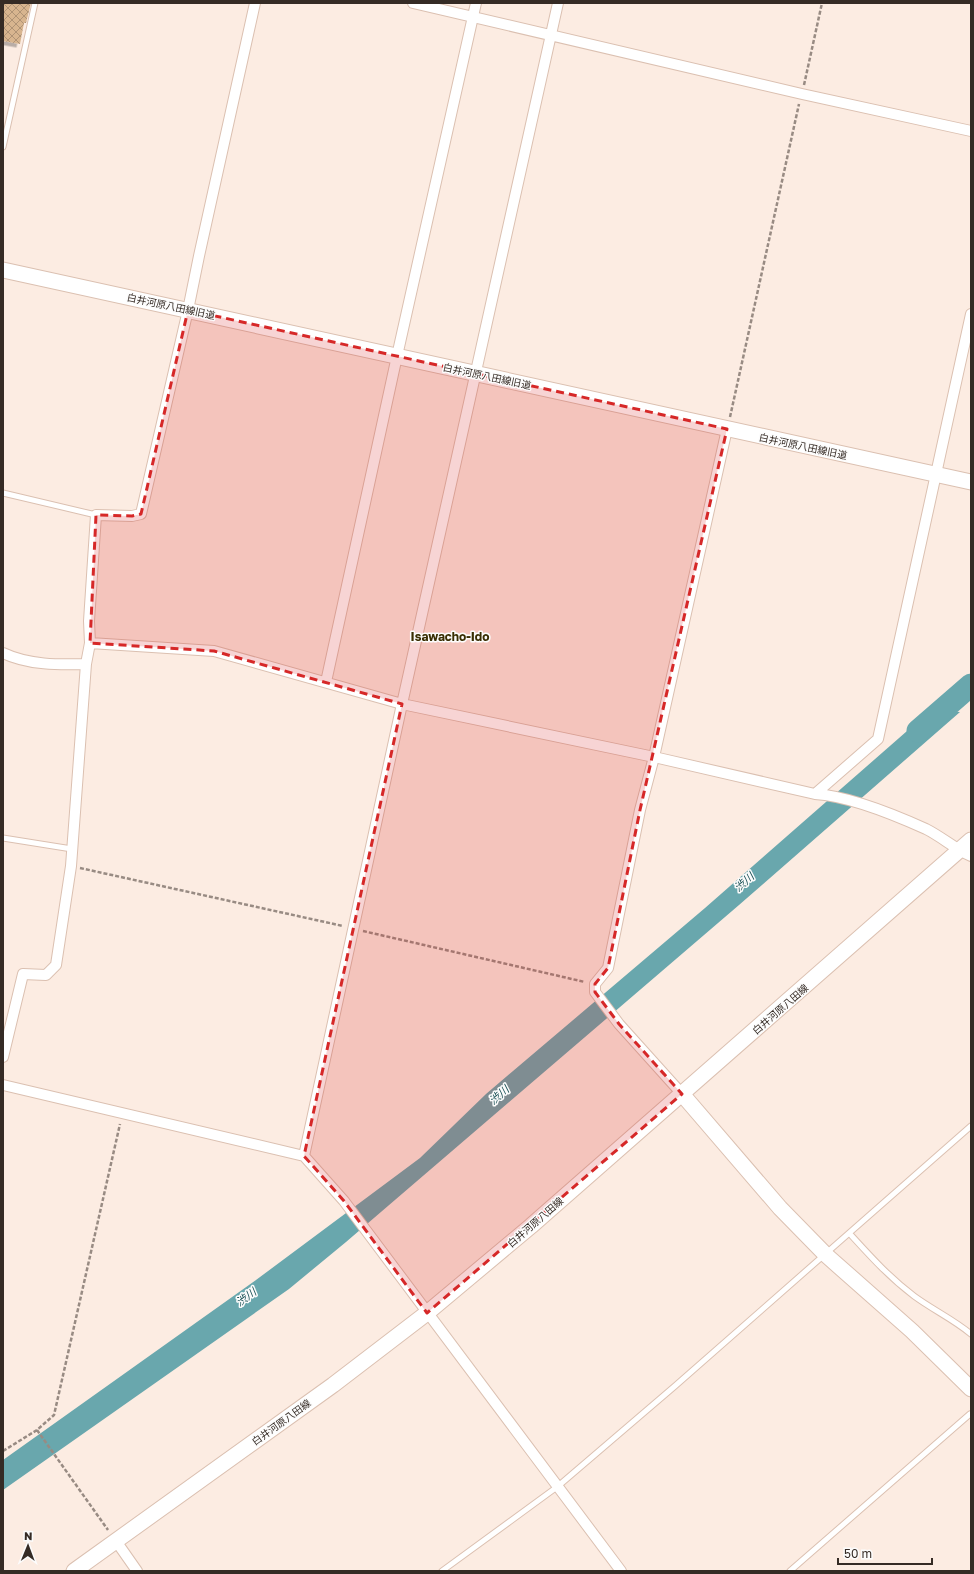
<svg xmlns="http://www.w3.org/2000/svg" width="974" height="1574" viewBox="0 0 974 1574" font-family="'Golos Text','Noto Sans JP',sans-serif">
  <defs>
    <pattern id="building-cross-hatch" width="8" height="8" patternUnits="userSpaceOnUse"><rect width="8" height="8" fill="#d8b58f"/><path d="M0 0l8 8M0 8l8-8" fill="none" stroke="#b09375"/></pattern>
    <filter id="shadow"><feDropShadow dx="-3.5" dy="3.5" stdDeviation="0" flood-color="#0004"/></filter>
  </defs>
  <rect width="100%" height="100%" fill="#fcece2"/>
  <path fill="#69a7ad" d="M 931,710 L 960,712 L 739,905 L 346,1242 L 289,1289 L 3,1490 L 3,1460 L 256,1280 L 420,1158 L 486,1094 L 705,908 Z"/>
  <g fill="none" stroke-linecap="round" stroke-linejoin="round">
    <path stroke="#69a7ad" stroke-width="23" d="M 918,731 L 971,685"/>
  </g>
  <path fill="url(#building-cross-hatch)" filter="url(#shadow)" d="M 3,3 L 31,3 L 26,23 L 24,23 L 20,44 L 3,41 Z"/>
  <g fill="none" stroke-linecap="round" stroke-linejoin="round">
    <g stroke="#dbc0b1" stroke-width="7">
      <path id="lane" d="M 3,147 L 35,3
        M 3,493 L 96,515
        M 3,838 L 72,849
        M 850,1234 C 871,1257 889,1277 914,1296 C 933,1310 953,1319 971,1334
        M 442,1571 L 557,1487 L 675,1386 L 971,1126
        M 790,1571 L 970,1414"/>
    </g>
    <g stroke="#dbc0b1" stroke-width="12">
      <path id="street" d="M 413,3 L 802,94 L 971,131
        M 90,643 L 214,651 L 402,704 L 654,757 L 815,794 C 848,796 895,815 926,829 C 942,837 955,849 971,856
        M 3,653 C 28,665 59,665 86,664
        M 326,682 L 397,356 L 476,3
        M 815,794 L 878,739 L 971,314
        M 3,1057 L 23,974 L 46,975 L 56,965 L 71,866 L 86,664 L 90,643 L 89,621 L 96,515 L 132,516 L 141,514 L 188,310 L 199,256 L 255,3
        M 3,1085 L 304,1156 L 344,1201 L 621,1571
        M 682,1094 L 619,1024 L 595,992 L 595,984 L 608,968 L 640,810 L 654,757 L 727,429
        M 304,1156 L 402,704 L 558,3
        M 116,1541 L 137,1571"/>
    </g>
    <g stroke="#dbc0b1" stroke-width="17">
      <path id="secondary" d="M 3,270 L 971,482
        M 682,1094 L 780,1208 L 826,1255 L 912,1331 L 971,1389
        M 74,1571 L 333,1385 L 427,1313 L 531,1226 L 971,840"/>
    </g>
    <path stroke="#988b83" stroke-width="2.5" stroke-dasharray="4 2" stroke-linecap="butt" d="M 804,85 L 822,3
      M 730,417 L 799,104
      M 80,868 L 343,926
      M 363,931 L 585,982
      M 37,1430 L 108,1530
      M 3,1451 L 37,1430 L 54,1415 L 120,1124"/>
    <use href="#lane" stroke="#fff" stroke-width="5"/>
    <use href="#street" stroke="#fff" stroke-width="10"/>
    <use href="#secondary" stroke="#fff" stroke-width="15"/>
  </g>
  <path fill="#d62828" fill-opacity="0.2" stroke="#d62828" stroke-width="3" stroke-dasharray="8 5" stroke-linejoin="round" d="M 188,310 L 727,429 L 640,810 L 608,968 L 595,984 L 595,992 L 619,1024 L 682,1094 L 427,1313 L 344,1201 L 304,1156 L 402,704 L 214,651 L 90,643 L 96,515 L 132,516 L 141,514 Z"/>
  <g text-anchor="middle" stroke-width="3" stroke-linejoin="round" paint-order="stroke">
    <g font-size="10" fill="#352b25" stroke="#fcfcfc">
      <text transform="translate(171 306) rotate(12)" y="4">白井河原八田線旧道</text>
      <text transform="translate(487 376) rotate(12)" y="4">白井河原八田線旧道</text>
      <text transform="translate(803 446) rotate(12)" y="4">白井河原八田線旧道</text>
      <text transform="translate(780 1009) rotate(-41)" y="4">白井河原八田線</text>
      <text transform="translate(535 1222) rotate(-41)" y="4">白井河原八田線</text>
      <text transform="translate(281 1422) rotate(-36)" y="4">白井河原八田線</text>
    </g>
    <g font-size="11" font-style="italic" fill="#1d5358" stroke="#fcfcfc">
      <text transform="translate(744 882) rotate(-41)" y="4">渋川</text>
      <text transform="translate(499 1095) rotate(-41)" y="4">渋川</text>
      <text transform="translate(246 1297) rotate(-36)" y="4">渋川</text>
    </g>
    <g font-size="12" font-weight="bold" fill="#392e03" stroke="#fcfcfc">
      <text x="450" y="641">Isawacho-Ido</text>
    </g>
  </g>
  <rect width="974" height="1574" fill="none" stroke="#352b25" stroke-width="8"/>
  <g transform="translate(28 1546) rotate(1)" stroke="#fcfcfc" stroke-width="3" paint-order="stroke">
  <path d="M0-3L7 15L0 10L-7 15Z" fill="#352b25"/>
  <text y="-6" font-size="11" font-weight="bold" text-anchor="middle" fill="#352b25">N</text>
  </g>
  <path d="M838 1558v6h94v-6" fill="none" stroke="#352b25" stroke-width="2"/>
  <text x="844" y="1558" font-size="12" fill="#352b25" stroke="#fcfcfc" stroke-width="3" paint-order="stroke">50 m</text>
</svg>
